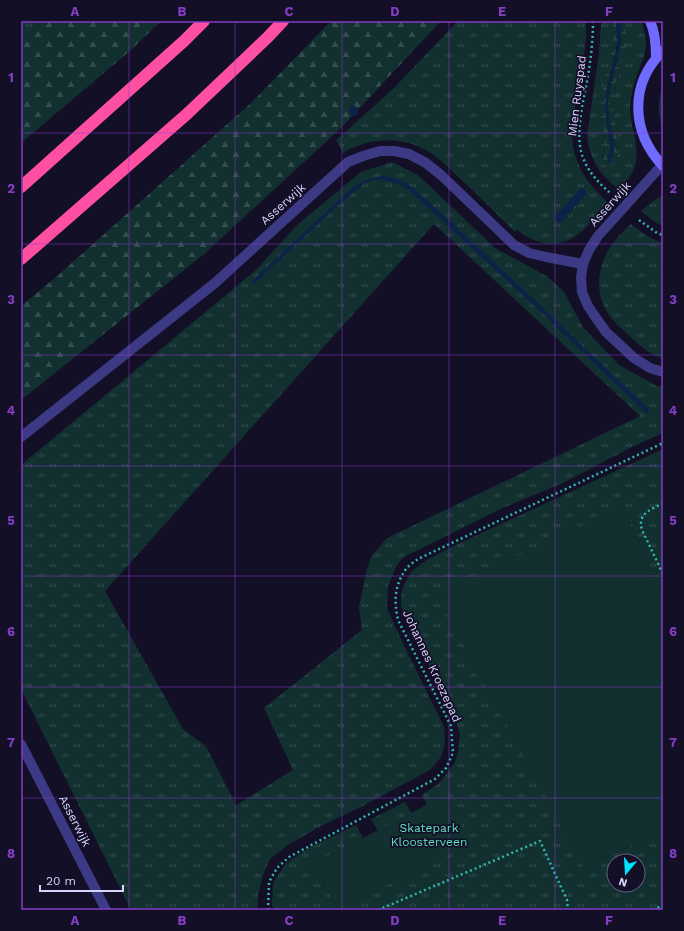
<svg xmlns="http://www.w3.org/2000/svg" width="684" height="931" viewBox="0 0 684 931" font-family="'Work Sans',sans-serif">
  <defs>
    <pattern id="grass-tufts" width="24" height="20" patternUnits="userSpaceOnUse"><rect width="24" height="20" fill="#12302f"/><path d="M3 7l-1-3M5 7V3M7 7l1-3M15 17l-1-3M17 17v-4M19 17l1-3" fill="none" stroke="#344d4e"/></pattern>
    <pattern id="forest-firs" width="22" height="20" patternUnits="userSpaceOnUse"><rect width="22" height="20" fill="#12302f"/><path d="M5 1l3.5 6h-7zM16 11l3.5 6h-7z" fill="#344d4e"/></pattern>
    <pattern id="wetland-marsh" width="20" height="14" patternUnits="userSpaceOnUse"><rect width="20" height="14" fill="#12302f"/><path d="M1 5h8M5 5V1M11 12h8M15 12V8" fill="none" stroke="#344d4e"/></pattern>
  </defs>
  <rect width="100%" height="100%" fill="#130f26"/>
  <path fill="url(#grass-tufts)" fill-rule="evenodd" d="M 21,21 L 41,21 L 21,43 Z
    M 458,21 L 586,21 C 587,47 582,72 577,98 C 574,113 571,130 573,147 C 575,156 579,167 584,175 C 590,186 600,194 608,203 L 606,203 C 599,212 591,223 582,231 C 561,250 537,246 517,230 L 515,232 C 500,217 484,202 469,187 C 458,177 447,165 435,156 C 407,135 371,136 343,153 L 336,140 L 393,89 ZM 581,190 L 585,198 L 562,222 L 556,215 Z
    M 601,21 L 611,21 L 614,33 L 614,42 L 601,117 L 604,146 L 602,159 L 616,159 L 619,146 L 618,139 L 613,112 L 614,96 L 617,80 L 626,49 L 626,38 L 625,21 L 642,21 C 643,28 646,35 646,42 C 646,54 641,64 637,75 C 633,85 631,96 630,107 C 630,127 640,145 635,165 C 633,175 625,182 619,190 C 600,174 590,161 587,136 L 599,53 Z
    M 663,86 L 663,130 C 658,117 657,99 663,86 Z
    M 392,162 L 418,175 L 495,248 L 548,277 L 564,292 L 583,327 L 619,365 L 657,386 L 663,386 L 663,433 L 632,447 L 563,483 L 505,507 L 402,558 L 396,567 L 388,586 L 387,608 L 398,633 L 444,727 L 445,743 L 441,757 L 430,770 L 361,807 L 319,827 L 288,845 L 270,859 L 263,875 L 258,895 L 258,910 L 131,910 L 21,689 L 21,465 L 256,270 L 297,225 L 361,172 ZM 434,224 L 640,416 L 387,538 L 371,557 L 366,573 L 359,607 L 362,630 L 264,708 L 293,770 L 236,805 L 206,746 L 183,729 L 105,591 Z
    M 663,195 L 663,226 L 655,222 L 641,211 L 653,201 Z
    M 631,224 C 641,232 651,239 663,243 L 663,359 C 648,354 637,343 625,332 C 621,328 616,324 612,319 C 593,296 596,265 614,242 C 619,235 625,230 631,224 Z
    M 663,449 L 663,593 L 622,507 L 584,868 L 663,830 L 663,910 L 274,910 L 272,905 L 273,883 L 286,863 L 307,849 L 356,825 L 363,838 L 313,863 L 338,909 L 446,795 L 427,805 L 422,795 L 439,783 L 447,773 L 455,762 L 458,751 L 460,735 L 455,717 L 408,624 L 401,607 L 401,594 L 405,583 L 411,572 L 425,561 L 447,549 ZM 614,861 L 638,861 L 638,885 L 614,885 Z
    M 405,802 L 412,814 L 378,831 L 371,819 Z"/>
  <path fill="url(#forest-firs)" d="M 41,21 L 161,21 L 131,50 L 21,143 L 21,43 Z
    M 331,21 L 441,21 L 341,128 L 203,255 L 21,400 L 21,306 L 55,278 L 252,102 Z"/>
  <path fill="url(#wetland-marsh)" fill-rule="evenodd" d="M 611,21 L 616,21 L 618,41 L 607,89 L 605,109 L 611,149 L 607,162 C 609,158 613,152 614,148 C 615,144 613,139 612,136 C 611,127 608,118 608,109 C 607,79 626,51 620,21 L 625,21 L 626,38 L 626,49 L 617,80 L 614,96 L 613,112 L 618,139 L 619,145 L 618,153 L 614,166 C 609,168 606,167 603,163 C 602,157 604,151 604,145 C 604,136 601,127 601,117 C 600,107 601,97 603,87 C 607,64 618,44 611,21 Z
    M 581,190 L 584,191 L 586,193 L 585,198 L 564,220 L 561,222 L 557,221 L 555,218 L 556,215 L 578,191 ZM 580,193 L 582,193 L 583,194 L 561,218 L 559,218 L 559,217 Z"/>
  <path fill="#12302f" d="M 622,507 L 663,593 L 663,830 L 584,868 L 436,594 Z
    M 446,794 L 470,844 L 338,909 L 313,863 C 358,840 402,819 446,794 Z"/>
  <path fill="#0c2248" d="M 616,21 L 620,21 C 626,48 609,73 608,100 C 608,110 609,120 611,130 C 612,136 615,143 614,148 C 614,153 612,159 610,163 L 607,162 L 611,148 L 605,109 L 607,89 L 618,44 Z
    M 383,176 C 395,178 404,181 413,188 C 494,260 571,336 649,409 L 649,411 L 646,413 L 540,311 L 409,190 L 399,184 L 383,180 L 375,180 L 363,184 L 335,208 L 256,282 L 252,283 L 252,281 L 353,187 C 362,181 372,178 383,176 Z"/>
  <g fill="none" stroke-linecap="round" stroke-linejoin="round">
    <path stroke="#0c2248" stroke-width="8" d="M 353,110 L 354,112
      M 559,218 L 582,193"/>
    <path stroke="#2fb8b0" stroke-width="2.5" stroke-dasharray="2 3" stroke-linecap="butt" d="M 593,21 C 593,39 591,58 588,76 C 584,100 573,136 584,160 C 589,173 600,184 610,193
      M 639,220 L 657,233 L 663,235
      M 663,503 C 651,510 637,513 642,530 L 663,574
      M 268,910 L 269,882 L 277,868 L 289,857 L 435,779 L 446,768 L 453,753 L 451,726 L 398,620 C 394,601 394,586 406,569 C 409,565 414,562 418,559 L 663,443
      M 378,910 L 540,841 L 567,900 L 568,910
      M 469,910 L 486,910
      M 653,910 L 663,905"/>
    <path stroke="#3d3a85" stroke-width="10" d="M 21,437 L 215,283 L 348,162 L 363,156 L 380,151 L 394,151 L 409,154 L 426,163 L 441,175 L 514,245 L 529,253 L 546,257 L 583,264
      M 21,744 L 106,910"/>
    <path stroke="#3d3a85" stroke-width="10" d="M 662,165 L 598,236 L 589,250 L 583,264 L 581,277 L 582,292 L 588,306 L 594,315 L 606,332 L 634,358 L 650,368 L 663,372"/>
    <path stroke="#6f6bff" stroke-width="10" d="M 650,21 C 655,32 656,45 656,57
      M 663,51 C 629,84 631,132 663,166"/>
    <path stroke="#ff4fa3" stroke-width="12" d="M 21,187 L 184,41 L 204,21
      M 21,259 L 187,114 L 268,37 L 283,21"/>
  </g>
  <path fill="none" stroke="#843dc5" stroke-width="1" stroke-opacity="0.55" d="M 129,21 L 129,910M 235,21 L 235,910M 342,21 L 342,910M 449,21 L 449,910M 555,21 L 555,910M 21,133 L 663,133M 21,244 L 663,244M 21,355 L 663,355M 21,466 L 663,466M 21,576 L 663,576M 21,687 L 663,687M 21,798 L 663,798"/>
  <g text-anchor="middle" stroke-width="3.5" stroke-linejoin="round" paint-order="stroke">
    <g font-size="12" fill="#d9d4ff" stroke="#130f26">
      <text transform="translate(577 96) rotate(-83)" y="4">Mien Ruyspad</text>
      <text transform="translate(283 204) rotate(-42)" y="4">Asserwijk</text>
      <text transform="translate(610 204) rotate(-48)" y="4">Asserwijk</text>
      <text transform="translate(432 666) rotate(65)" y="4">Johannes Kroezepad</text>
      <text transform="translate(75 821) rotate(63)" y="4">Asserwijk</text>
    </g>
    <g font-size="12" fill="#5fe0c0" stroke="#130f26">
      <text x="429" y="832">Skatepark<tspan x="429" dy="14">Kloosterveen</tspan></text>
    </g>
  </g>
  <rect width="684" height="931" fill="none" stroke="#130f26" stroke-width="44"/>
  <g transform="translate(626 873) rotate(198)"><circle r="19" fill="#130f26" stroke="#625e7d"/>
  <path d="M0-3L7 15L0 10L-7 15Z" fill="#00e5ff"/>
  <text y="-6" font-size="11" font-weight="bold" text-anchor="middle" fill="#d9d4ff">N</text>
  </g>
  <path d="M40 885v6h83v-6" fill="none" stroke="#d9d4ff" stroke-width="2"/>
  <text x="46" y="885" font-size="12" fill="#d9d4ff" stroke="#130f26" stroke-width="3" paint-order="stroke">20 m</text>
  <rect x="22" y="22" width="640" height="887" fill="none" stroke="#843dc5" stroke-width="1.5"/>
  <g font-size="13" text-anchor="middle" font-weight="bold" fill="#843dc5">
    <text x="75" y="16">A</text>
    <text x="182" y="16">B</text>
    <text x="289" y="16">C</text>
    <text x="395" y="16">D</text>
    <text x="502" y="16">E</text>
    <text x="609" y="16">F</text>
    <text x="11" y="82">1</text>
    <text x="673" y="82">1</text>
    <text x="11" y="193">2</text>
    <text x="673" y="193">2</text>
    <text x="11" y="304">3</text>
    <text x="673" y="304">3</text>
    <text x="11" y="415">4</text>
    <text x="673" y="415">4</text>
    <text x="11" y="525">5</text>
    <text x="673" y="525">5</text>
    <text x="11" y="636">6</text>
    <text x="673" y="636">6</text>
    <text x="11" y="747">7</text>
    <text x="673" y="747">7</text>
    <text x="11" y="858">8</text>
    <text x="673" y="858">8</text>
    <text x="75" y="925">A</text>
    <text x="182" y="925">B</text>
    <text x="289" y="925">C</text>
    <text x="395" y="925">D</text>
    <text x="502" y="925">E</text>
    <text x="609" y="925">F</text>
  </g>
</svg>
